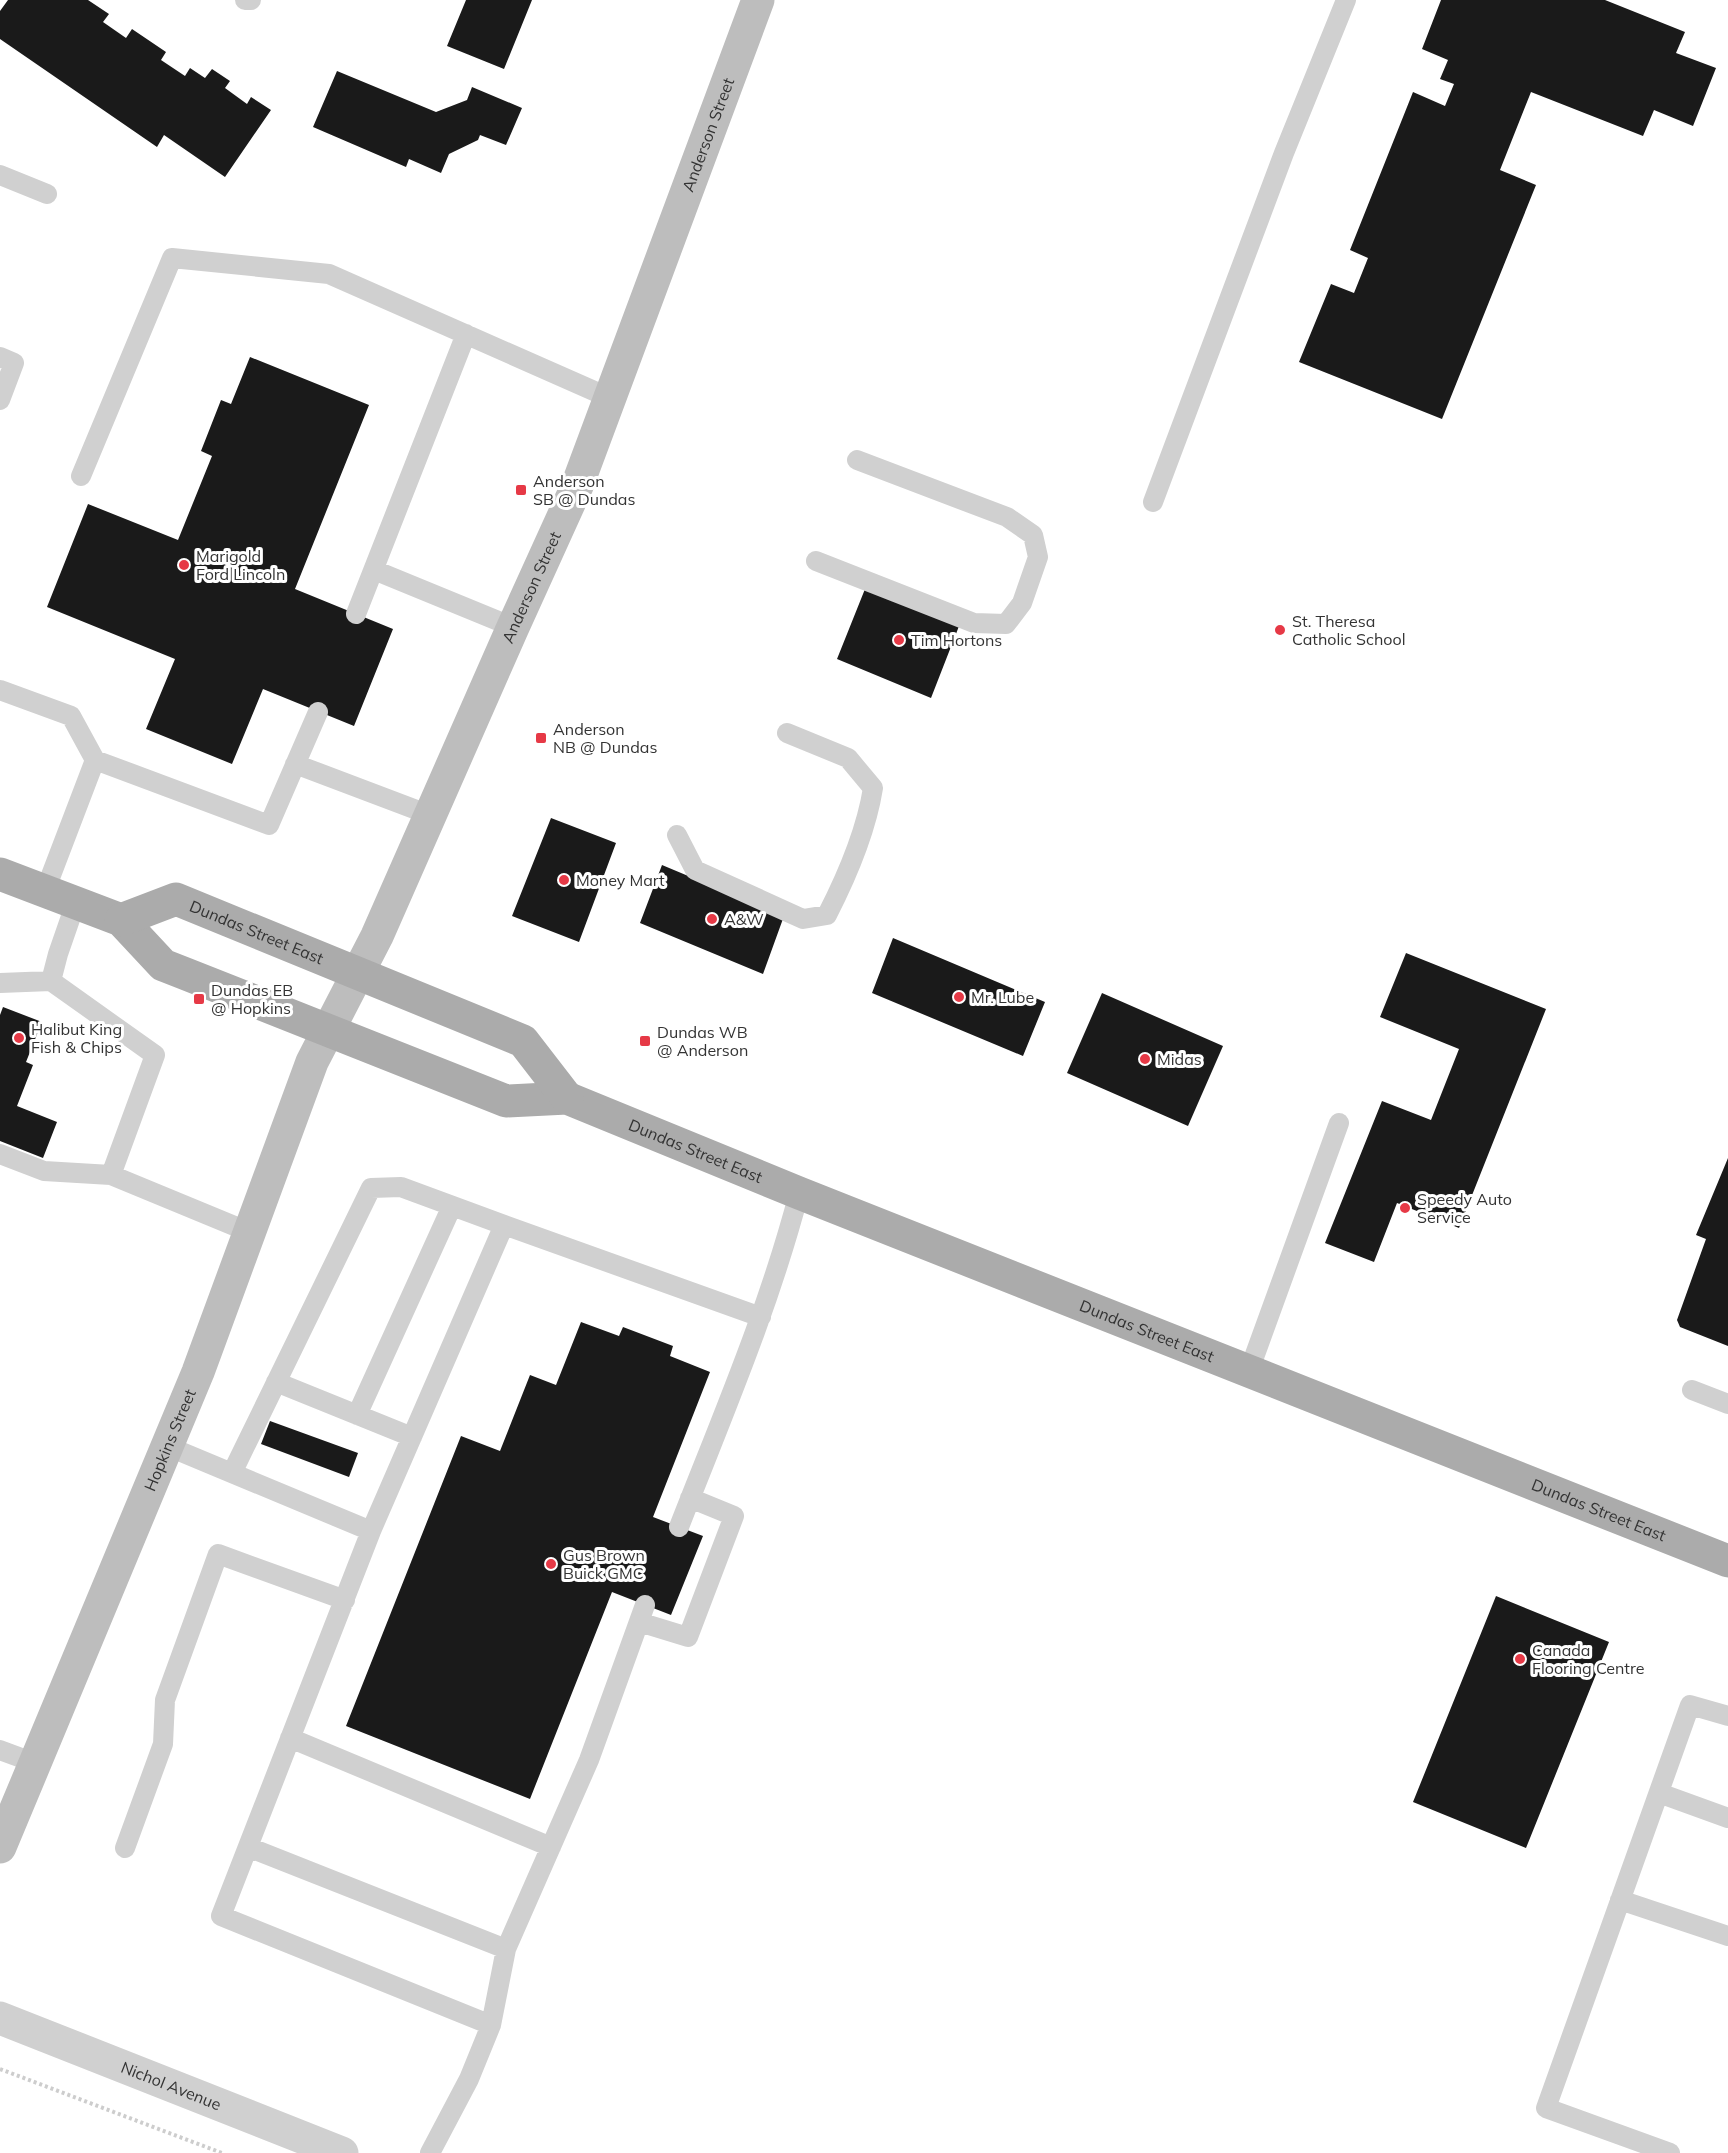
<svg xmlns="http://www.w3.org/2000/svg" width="1728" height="2153" viewBox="0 0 1728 2153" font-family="Mulish,sans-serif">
  <rect width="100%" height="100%" fill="#fff"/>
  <path fill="#1a1a1a" d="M 8,0 L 88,0 L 109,14 L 103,22 L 126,38 L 132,29 L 166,52 L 161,60 L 185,76 L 190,68 L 205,78 L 212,69 L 230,81 L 225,88 L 247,104 L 251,97 L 271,110 L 225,177 L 164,135 L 157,147 L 0,39 L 0,11 Z
    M 466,0 L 532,0 L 504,69 L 447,46 Z
    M 1441,0 L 1605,0 L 1685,32 L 1676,53 L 1716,68 L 1693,126 L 1654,110 L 1643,136 L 1531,92 L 1500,170 L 1536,185 L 1442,419 L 1299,362 L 1331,284 L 1354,293 L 1368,258 L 1350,250 L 1413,92 L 1445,106 L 1454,84 L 1440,79 L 1448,60 L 1422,49 Z
    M 337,71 L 436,112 L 467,100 L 472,87 L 522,108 L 506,145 L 480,135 L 478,140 L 449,154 L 441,173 L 409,159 L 406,167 L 313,127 Z
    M 250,357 L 369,405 L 295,589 L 393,629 L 354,726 L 263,689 L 232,764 L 146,729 L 175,659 L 47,607 L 88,504 L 178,540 L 212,456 L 201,451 L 221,400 L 231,404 Z
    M 867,584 L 961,621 L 931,698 L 837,659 Z
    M 551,818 L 616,843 L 579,942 L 512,916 Z
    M 662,865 L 784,916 L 763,974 L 640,923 Z
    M 893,938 L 1045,1002 L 1023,1056 L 872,993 Z
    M 1406,953 L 1546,1009 L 1459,1228 L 1397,1203 L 1374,1262 L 1325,1243 L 1382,1101 L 1431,1120 L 1459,1049 L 1380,1017 Z
    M 1102,993 L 1223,1046 L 1188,1126 L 1067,1073 Z
    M 3,1007 L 42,1022 L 26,1062 L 33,1065 L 17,1106 L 57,1122 L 43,1158 L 0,1141 L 0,1015 Z
    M 1728,1158 L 1728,1346 L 1680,1327 L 1677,1320 L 1706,1239 L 1696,1235 Z
    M 581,1322 L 619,1336 L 623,1327 L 673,1346 L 670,1356 L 710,1372 L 653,1517 L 703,1536 L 671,1615 L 612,1592 L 530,1799 L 346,1726 L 461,1436 L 500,1451 L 530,1375 L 556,1385 Z
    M 270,1421 L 358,1453 L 349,1477 L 261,1444 Z
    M 1496,1596 L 1609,1642 L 1526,1848 L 1413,1802 Z"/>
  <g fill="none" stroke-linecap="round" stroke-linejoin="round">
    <path stroke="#cdcdcd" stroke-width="4" stroke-dasharray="3 3" stroke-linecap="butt" d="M 0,2069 L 222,2153"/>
    <path stroke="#d0d0d0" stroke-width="20" d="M 245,0 L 251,0
      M 0,175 L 47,194
      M 0,357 L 14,363 L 0,400
      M 81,476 L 172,258 L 329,274 L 610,398
      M 1153,502 L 1284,153 L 1346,0
      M 816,561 L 974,623 L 1006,624 L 1022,603 L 1038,557 L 1033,535 L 1007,517 L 857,460
      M 374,570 L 513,627
      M 356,614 L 466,334
      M 0,690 L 71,716 L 95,760
      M 295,764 L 430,815
      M 677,835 L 695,870 L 803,919 L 827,915 C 847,876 866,832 873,788 L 848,758 L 787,733
      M 45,891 L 95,760 L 269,825 L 318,712
      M 76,902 L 58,954 L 51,981 L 155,1055 L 111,1175 L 249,1232
      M 0,983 L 51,981
      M 0,1154 L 44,1171 L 111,1175
      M 1249,1371 L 1339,1123
      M 276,1382 L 412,1437
      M 1692,1390 L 1728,1404
      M 357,1415 L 452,1206
      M 167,1446 L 371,1531
      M 232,1473 L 371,1188 L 401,1187 L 504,1225
      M 679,1527 C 722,1417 769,1308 799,1193
      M 639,1622 L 688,1637 L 734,1516 L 690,1498
      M 290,1738 L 551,1847
      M 0,1750 L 35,1763
      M 1659,1793 L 1728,1818
      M 248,1847 L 506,1949
      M 125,1848 L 163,1744 L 165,1700 L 218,1554 L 345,1600
      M 1620,1900 L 1728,1936
      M 491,2025 L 221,1916 L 371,1531 L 504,1225 L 761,1317
      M 430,2153 L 469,2079 L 491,2025 L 506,1949 L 589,1760 L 645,1605
      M 1670,2153 L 1546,2108 L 1690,1705 L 1728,1716"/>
    <path stroke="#d0d0d0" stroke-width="33" id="s1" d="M 0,2018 L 342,2153"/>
    <path stroke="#bdbdbd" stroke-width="33" id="s2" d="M 0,1847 L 198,1372 L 312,1062 L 377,936 L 513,627 L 577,486 L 758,0"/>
    <g stroke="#ababab" stroke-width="33">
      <path id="s3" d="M 0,874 L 121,920 L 163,965 L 186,974 L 506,1101 L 567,1098 L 799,1193 L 1728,1561"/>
      <path id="s4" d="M 121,920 L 176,899 L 523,1041 L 567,1098"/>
    </g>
  </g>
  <g fill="#e63946" stroke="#fff" stroke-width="2">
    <rect x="515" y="484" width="12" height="12" rx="3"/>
    <circle cx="184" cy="565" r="6"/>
    <circle cx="1280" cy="630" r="6"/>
    <circle cx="899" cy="640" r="6"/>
    <rect x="535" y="732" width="12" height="12" rx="3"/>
    <circle cx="564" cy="880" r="6"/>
    <circle cx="712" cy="919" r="6"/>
    <circle cx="959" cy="997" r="6"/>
    <rect x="193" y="993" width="12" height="12" rx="3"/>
    <circle cx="19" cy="1038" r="6"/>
    <rect x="639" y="1035" width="12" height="12" rx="3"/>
    <circle cx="1145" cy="1059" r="6"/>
    <circle cx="1405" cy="1208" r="6"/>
    <circle cx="551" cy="1564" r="6"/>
    <circle cx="1520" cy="1659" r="6"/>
  </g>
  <g text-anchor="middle" stroke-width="6" stroke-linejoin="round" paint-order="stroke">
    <g font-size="16" fill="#333" stroke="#fff">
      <text dy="6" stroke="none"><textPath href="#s2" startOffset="1854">Anderson Street</textPath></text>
      <text dy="6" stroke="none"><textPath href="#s2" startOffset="1368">Anderson Street</textPath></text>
      <text dy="6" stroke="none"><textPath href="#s4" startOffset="146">Dundas Street East</textPath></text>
      <text dy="6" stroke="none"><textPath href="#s3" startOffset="760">Dundas Street East</textPath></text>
      <text dy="6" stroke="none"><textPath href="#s3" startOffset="1246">Dundas Street East</textPath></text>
      <text dy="6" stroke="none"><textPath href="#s2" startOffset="441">Hopkins Street</textPath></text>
      <text dy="6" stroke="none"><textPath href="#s3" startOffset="1732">Dundas Street East</textPath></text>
      <text dy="6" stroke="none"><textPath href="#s1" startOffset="184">Nichol Avenue</textPath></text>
    </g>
    <g font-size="16" fill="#333" stroke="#fff" text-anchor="start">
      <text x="533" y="487">Anderson<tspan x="533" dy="18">SB @ Dundas</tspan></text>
      <text x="196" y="562">Marigold<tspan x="196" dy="18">Ford Lincoln</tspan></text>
      <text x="1292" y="627">St. Theresa<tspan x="1292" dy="18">Catholic School</tspan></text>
      <text x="911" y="646">Tim Hortons</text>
      <text x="553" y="735">Anderson<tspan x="553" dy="18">NB @ Dundas</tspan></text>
      <text x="576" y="886">Money Mart</text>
      <text x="724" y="925">A&amp;W</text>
      <text x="211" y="996">Dundas EB<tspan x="211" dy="18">@ Hopkins</tspan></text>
      <text x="971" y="1003">Mr. Lube</text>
      <text x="31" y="1035">Halibut King<tspan x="31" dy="18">Fish &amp; Chips</tspan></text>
      <text x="657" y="1038">Dundas WB<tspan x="657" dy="18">@ Anderson</tspan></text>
      <text x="1157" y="1065">Midas</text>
      <text x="1417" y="1205">Speedy Auto<tspan x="1417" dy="18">Service</tspan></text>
      <text x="563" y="1561">Gus Brown<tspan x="563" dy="18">Buick GMC</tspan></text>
      <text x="1532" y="1656">Canada<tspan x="1532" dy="18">Flooring Centre</tspan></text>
    </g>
  </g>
</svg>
